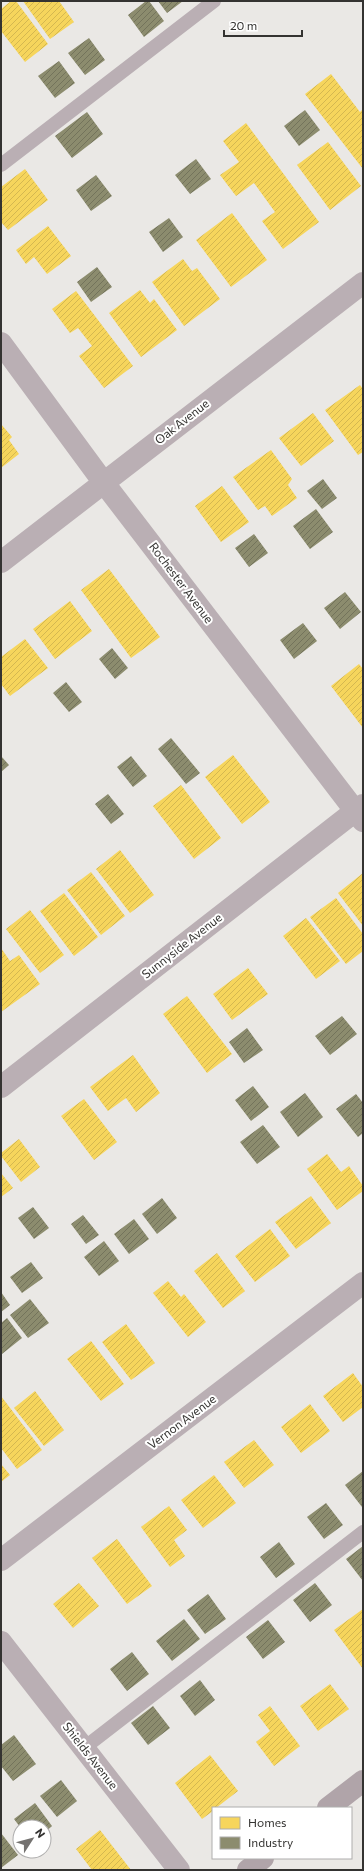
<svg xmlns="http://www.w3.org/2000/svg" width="364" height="1871" viewBox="0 0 364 1871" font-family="Commissioner,sans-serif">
  <defs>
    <pattern id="homes-hatch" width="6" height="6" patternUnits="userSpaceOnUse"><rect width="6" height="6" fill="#f6d55c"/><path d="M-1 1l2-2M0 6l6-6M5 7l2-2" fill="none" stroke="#d4b750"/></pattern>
    <pattern id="industry-hatch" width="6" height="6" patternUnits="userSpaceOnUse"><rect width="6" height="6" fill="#8c8c6e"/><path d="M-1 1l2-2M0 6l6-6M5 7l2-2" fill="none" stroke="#73735b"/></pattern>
  </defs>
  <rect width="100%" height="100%" fill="#eae8e5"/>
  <path fill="url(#homes-hatch)" d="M 11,1 L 16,1 L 48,44 L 25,62 L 1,31 L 1,9 Z
    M 23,1 L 59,1 L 74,22 L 50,39 Z
    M 331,74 L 360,112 L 363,109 L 363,169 L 305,94 Z
    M 246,123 L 319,222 L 283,249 L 262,221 L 275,212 L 254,183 L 236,196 L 220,175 L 239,162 L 223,141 Z
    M 328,142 L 361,186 L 330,210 L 297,165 Z
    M 25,169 L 48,200 L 8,230 L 1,222 L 1,187 Z
    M 232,213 L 267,260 L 231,287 L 196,240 Z
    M 48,226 L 71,256 L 47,274 L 34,257 L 26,264 L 16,250 Z
    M 183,259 L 192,271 L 197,268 L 220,299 L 184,326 L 152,282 Z
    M 140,290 L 150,303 L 154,299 L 177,330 L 141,357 L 109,313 Z
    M 76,291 L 133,366 L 104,388 L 79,356 L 92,346 L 78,328 L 70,333 L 52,309 Z
    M 360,385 L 363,389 L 363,452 L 358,455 L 325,410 Z
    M 313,413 L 334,441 L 301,466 L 279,438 Z
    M 1,424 L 12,437 L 9,440 L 19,454 L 1,468 Z
    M 271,450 L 292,479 L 288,485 L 297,498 L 272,516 L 265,506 L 258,510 L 233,477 Z
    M 222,486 L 249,522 L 221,542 L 195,506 Z
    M 109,569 L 160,637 L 131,658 L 81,590 Z
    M 70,601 L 92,631 L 55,659 L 33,629 Z
    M 25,639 L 48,668 L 10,696 L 1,684 L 1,657 Z
    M 359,664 L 363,669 L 363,728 L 331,686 Z
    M 233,755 L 270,802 L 242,824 L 205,777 Z
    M 181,785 L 221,838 L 194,859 L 153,806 Z
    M 120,850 L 154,895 L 130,913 L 96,869 Z
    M 91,872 L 125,916 L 101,935 L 67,890 Z
    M 363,873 L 363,926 L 338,893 Z
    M 64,893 L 98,937 L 74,956 L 40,911 Z
    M 336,898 L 363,934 L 363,951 L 346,964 L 310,917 Z
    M 30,910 L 64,955 L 40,973 L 6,929 Z
    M 306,918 L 340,961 L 316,979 L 283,936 Z
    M 1,948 L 10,961 L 19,955 L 40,984 L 1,1012 Z
    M 248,968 L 268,994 L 232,1020 L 213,994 Z
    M 187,996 L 232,1054 L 207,1073 L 163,1014 Z
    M 133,1055 L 160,1093 L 136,1112 L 126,1098 L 108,1111 L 90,1087 Z
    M 84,1099 L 117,1142 L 94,1160 L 61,1116 Z
    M 19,1139 L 40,1167 L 21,1182 L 1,1156 L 1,1153 Z
    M 327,1154 L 341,1172 L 349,1166 L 363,1186 L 363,1191 L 337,1210 L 307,1169 Z
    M 1,1173 L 13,1188 L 1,1197 Z
    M 311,1196 L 331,1223 L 296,1249 L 275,1222 Z
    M 270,1229 L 290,1256 L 255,1282 L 235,1256 Z
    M 217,1253 L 245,1291 L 223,1308 L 194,1271 Z
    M 168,1281 L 181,1297 L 184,1294 L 206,1322 L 188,1337 L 153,1293 Z
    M 126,1324 L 155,1363 L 131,1380 L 102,1342 Z
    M 91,1341 L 124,1384 L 101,1401 L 67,1359 Z
    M 353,1373 L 363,1387 L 363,1407 L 343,1422 L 323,1396 Z
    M 35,1391 L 64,1430 L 44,1446 L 14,1408 Z
    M 1,1396 L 42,1450 L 17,1469 L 1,1448 Z
    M 310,1404 L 330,1431 L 301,1453 L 281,1427 Z
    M 254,1440 L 274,1465 L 244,1488 L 224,1462 Z
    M 1,1464 L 10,1475 L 1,1482 Z
    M 214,1475 L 236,1503 L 203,1528 L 181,1500 Z
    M 169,1506 L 187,1530 L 174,1540 L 185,1556 L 170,1567 L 141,1527 Z
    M 117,1539 L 152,1586 L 127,1604 L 92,1558 Z
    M 79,1583 L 99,1606 L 73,1628 L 53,1604 Z
    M 363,1609 L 363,1669 L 334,1630 Z
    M 330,1684 L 349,1709 L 318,1731 L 300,1706 Z
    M 270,1706 L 300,1746 L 274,1766 L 256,1742 L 270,1731 L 258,1715 Z
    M 210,1755 L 238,1791 L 216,1808 L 213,1808 L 213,1811 L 202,1819 L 175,1783 Z
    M 100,1830 L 131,1870 L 92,1870 L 76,1849 Z"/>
  <path fill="url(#industry-hatch)" d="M 146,1 L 149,1 L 164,21 L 144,37 L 128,15 Z
    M 158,1 L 183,1 L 167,13 Z
    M 89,38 L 105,60 L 85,75 L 68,53 Z
    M 59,61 L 75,83 L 55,98 L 38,76 Z
    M 305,110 L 320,130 L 299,146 L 284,126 Z
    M 87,112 L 103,134 L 72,158 L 55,136 Z
    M 196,159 L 211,179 L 190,194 L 175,175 Z
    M 96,175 L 112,196 L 91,211 L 76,190 Z
    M 169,218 L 183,237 L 163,252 L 149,232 Z
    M 97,267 L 112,287 L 91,302 L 77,282 Z
    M 323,479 L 337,498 L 322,509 L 307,491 Z
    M 316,509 L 333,532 L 310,549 L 293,526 Z
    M 254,534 L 268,553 L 249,567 L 235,548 Z
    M 345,592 L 361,612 L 340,629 L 324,608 Z
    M 303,623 L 317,641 L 294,659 L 280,640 Z
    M 112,648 L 128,668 L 115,679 L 99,659 Z
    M 66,682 L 82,702 L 69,712 L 53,693 Z
    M 171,738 L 200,773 L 186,784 L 158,749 Z
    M 1,756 L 9,765 L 1,772 Z
    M 131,756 L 147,776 L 133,787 L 117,767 Z
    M 108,794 L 124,814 L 111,824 L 95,804 Z
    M 342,1016 L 357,1034 L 330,1055 L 315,1036 Z
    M 247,1028 L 263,1050 L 244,1063 L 229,1042 Z
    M 253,1086 L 269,1107 L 251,1121 L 235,1100 Z
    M 305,1093 L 323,1117 L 298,1137 L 280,1112 Z
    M 356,1094 L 363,1103 L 363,1133 L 358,1137 L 336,1109 Z
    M 263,1125 L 280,1147 L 257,1164 L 240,1142 Z
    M 162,1198 L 177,1218 L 157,1234 L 142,1214 Z
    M 33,1207 L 49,1228 L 34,1239 L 18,1218 Z
    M 83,1215 L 99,1235 L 86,1244 L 71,1224 Z
    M 134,1219 L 149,1239 L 129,1254 L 114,1234 Z
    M 104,1241 L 119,1261 L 99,1276 L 84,1257 Z
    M 31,1262 L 43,1278 L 22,1293 L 10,1277 Z
    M 1,1292 L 10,1305 L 1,1312 Z
    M 30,1299 L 49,1323 L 28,1338 L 10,1315 Z
    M 7,1318 L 22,1338 L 2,1354 L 1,1323 Z
    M 363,1471 L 363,1506 L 362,1507 L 345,1485 Z
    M 326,1503 L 343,1525 L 324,1539 L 307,1517 Z
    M 279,1542 L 295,1564 L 276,1578 L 260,1557 Z
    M 363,1546 L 363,1581 L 346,1559 Z
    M 315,1583 L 332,1605 L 310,1622 L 293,1600 Z
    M 208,1594 L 226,1619 L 205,1634 L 187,1610 Z
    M 184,1619 L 200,1639 L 172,1661 L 156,1641 Z
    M 268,1620 L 285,1642 L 263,1659 L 246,1637 Z
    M 132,1652 L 149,1674 L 127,1691 L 110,1669 Z
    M 200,1680 L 215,1700 L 195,1716 L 180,1696 Z
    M 153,1706 L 170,1728 L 148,1745 L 131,1723 Z
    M 14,1735 L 36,1764 L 13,1781 L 1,1766 L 1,1745 Z
    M 61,1780 L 77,1801 L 57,1817 L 40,1796 Z
    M 35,1803 L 52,1826 L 44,1833 L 44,1827 L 20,1827 L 14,1819 Z
    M 1,1833 L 18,1855 L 1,1868 Z"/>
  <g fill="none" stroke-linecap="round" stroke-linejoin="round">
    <path stroke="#baafb4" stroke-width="14" d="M 1,165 L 214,1
      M 84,1748 L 363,1532"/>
    <path stroke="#baafb4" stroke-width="22" d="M 1,343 L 104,483 L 363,821
      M 1,562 L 363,283
      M 1,1087 L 363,805
      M 1,1560 L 363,1283
      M 1,1642 L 179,1870"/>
    <path stroke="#b0a4a9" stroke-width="22" d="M 328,1808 L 363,1781
      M 248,1870 L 263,1858"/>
  </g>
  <g text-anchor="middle" stroke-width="4" stroke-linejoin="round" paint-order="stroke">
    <g font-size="12" fill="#343331" stroke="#fff">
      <text transform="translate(182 422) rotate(-38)" y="4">Oak Avenue</text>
      <text transform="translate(181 583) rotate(53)" y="4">Rochester Avenue</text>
      <text transform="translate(182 946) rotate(-38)" y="4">Sunnyside Avenue</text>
      <text transform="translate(182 1422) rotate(-37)" y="4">Vernon Avenue</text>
      <text transform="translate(90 1756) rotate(52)" y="4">Shields Avenue</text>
    </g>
  </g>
  <rect width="364" height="1871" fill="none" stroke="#343331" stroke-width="4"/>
  <rect x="212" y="1807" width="140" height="52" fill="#ffffff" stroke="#aeadad"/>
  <rect x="220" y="1817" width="20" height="12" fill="#f6d55c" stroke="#aeadad"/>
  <text x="248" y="1827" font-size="12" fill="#343331">Homes</text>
  <rect x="220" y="1837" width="20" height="12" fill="#8c8c6e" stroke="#aeadad"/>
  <text x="248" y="1847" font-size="12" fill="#343331">Industry</text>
  <g transform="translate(32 1839) rotate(54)"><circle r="19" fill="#ffffff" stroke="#aeadad"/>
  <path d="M0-3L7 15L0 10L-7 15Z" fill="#747270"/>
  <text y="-6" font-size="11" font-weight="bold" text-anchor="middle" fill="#343331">N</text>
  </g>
  <path d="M224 30v6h78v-6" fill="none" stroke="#343331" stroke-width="2"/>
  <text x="230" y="30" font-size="12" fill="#343331" stroke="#ffffff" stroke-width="3" paint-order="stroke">20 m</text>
</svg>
